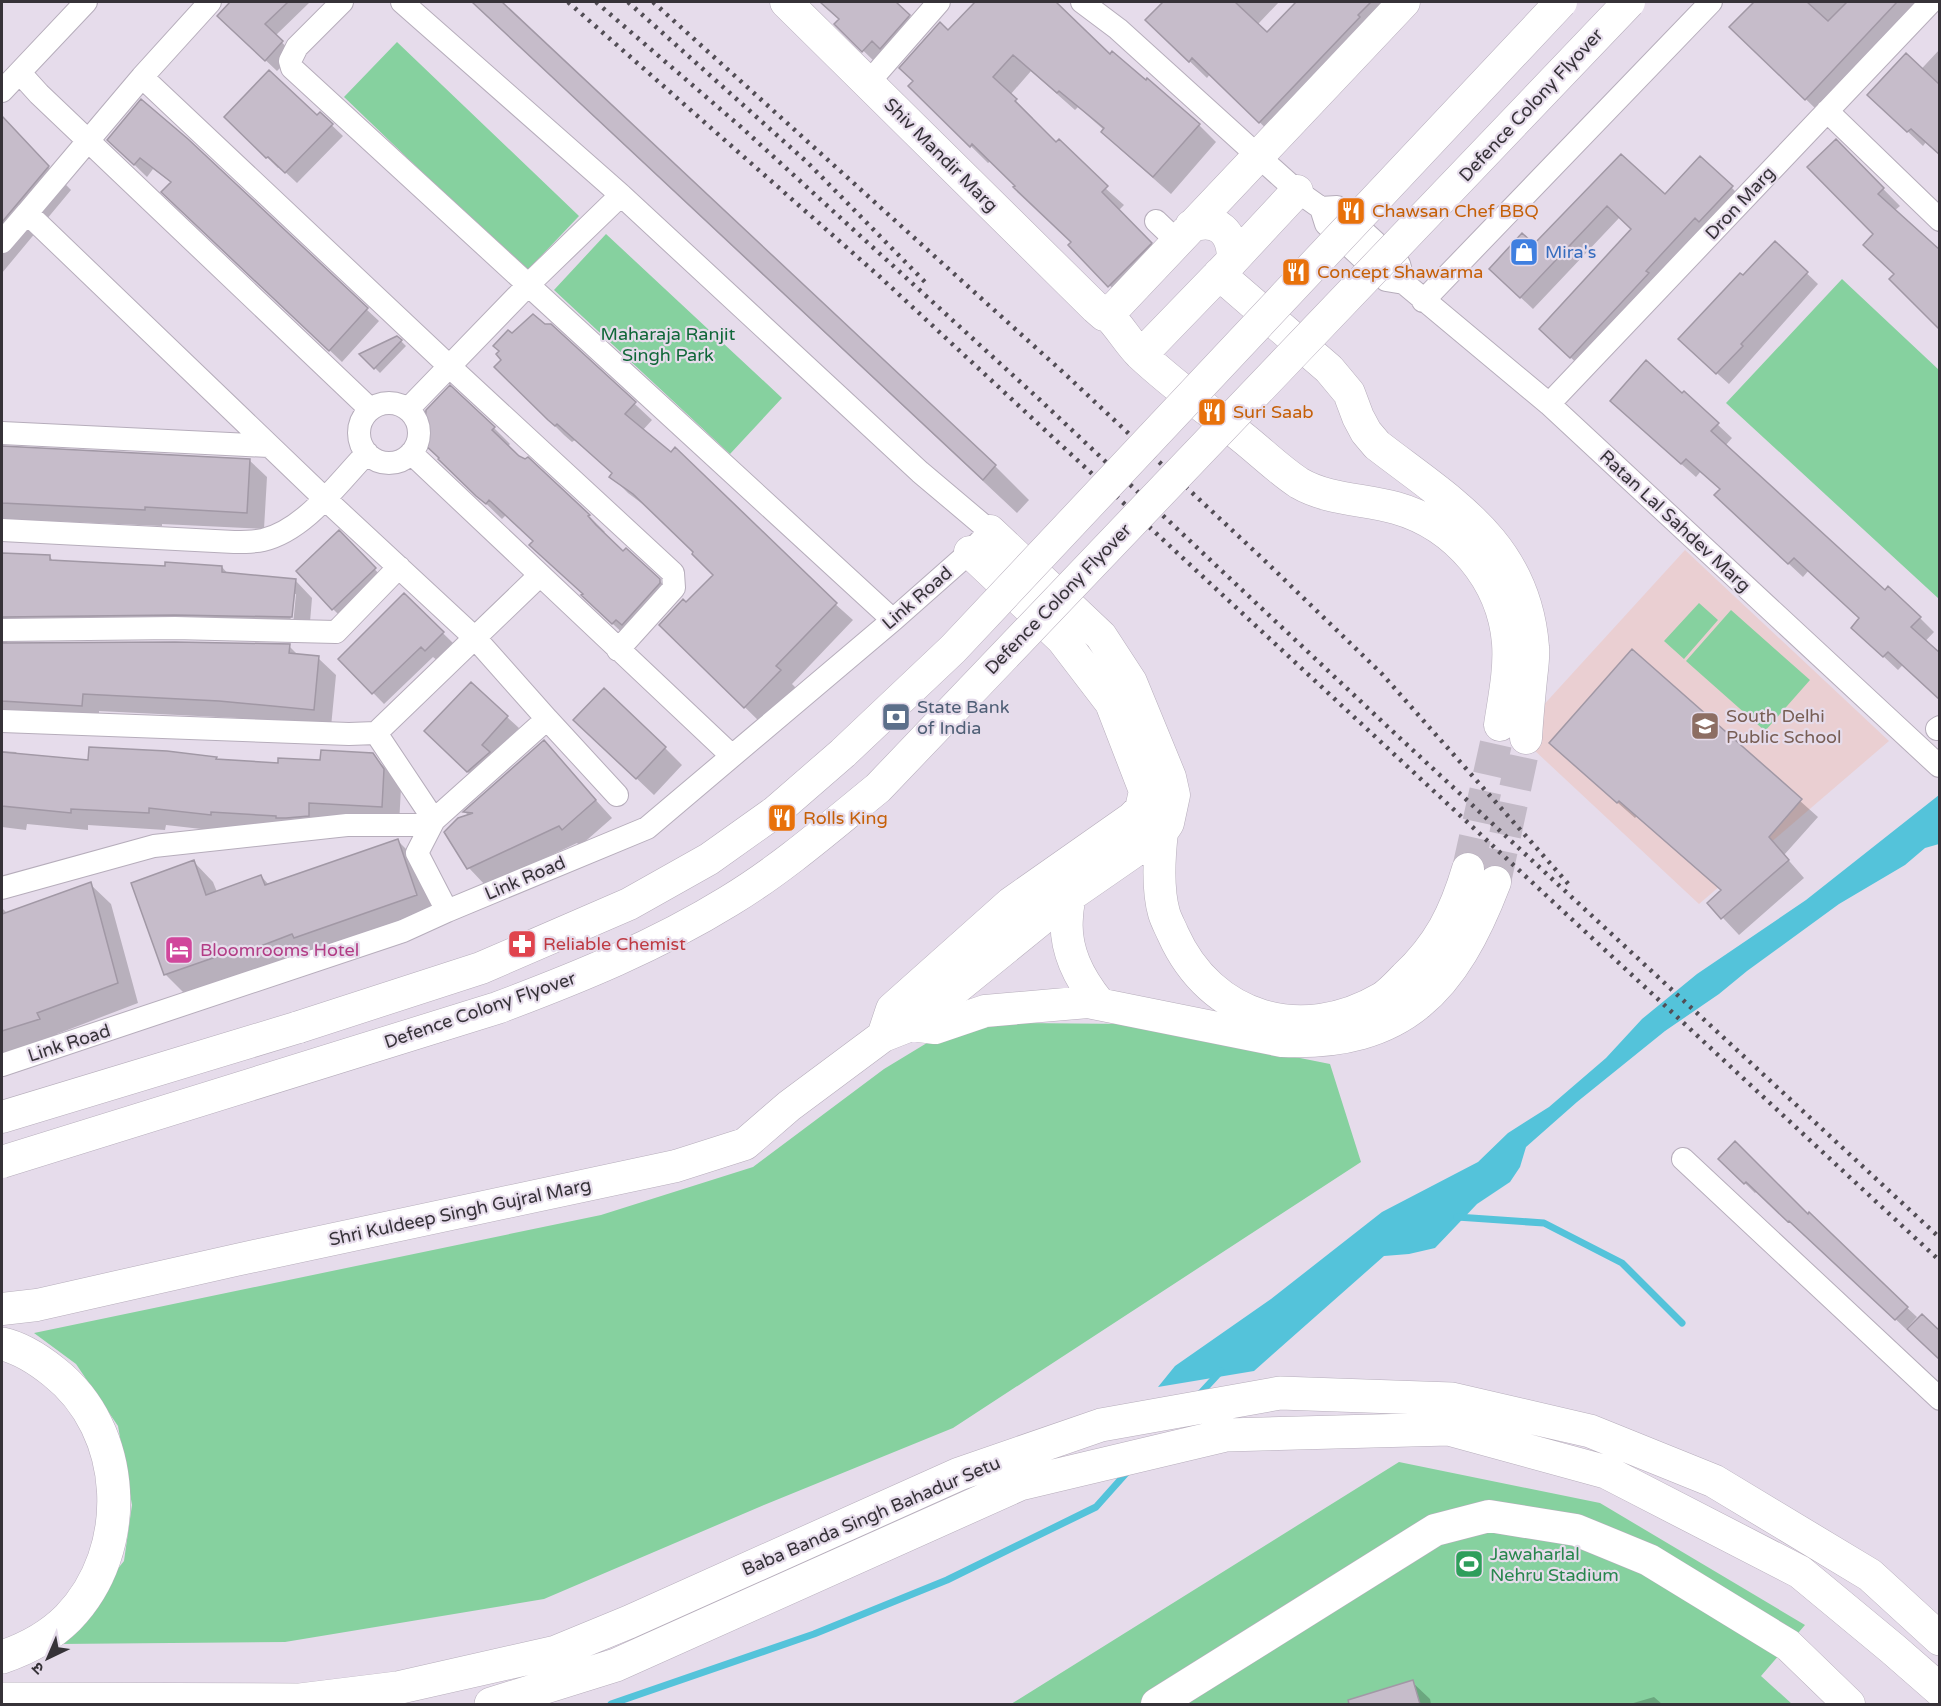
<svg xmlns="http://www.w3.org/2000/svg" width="1941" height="1706" viewBox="0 0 1941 1706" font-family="'Varela Round','Noto Sans Devanagari',sans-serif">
  <rect width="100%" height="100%" fill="#e6dceb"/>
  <path fill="#eacfd2" d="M 1685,550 L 1889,741 L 1699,904 L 1533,749 L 1539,710 Z"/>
  <path fill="#86d19f" d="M 397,42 L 579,216 L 526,272 L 344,97 Z
    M 606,234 L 782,398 L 730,454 L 554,290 Z
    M 1842,279 L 1939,370 L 1939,599 L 1726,403 Z
    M 1699,603 L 1718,620 L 1684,659 L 1664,641 Z
    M 1731,610 L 1810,680 L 1765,731 L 1686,661 Z
    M 1020,1023 L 1129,1024 L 1330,1064 L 1361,1162 L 953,1428 L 764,1505 L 544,1599 L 285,1642 L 58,1644 L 124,1561 L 132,1505 L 118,1426 L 76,1364 L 34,1333 L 601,1215 L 753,1167 L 884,1069 L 945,1032 Z
    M 1399,1462 L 1600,1503 L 1805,1625 L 1761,1676 L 1792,1704 L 1011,1704 Z"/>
  <path fill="#54c3da" d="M 1939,795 L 1939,844 L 1925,848 L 1905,865 L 1839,904 L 1747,971 L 1719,994 L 1665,1031 L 1577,1102 L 1526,1147 L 1520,1167 L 1510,1182 L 1477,1204 L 1435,1248 L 1409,1254 L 1384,1256 L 1254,1371 L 1158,1387 L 1175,1366 L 1271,1299 L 1382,1212 L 1478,1162 L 1508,1133 L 1549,1107 L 1606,1058 L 1642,1019 L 1697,974 L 1806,900 Z"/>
  <path fill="#0003" fill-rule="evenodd" d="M 232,2 L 310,2 L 275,36 L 294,54 L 277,71 L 219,16 Z
    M 472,2 L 500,2 L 995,466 L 1029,500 L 1017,513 Z
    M 820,2 L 894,2 L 925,32 L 879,66 L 836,24 L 840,20 Z
    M 977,2 L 1054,2 L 1110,56 L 1199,125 L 1216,142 L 1171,194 L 1120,149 L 1103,131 L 1104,130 L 1078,107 L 1075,110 L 1031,71 L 1010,95 L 1033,118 L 1031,120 L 1056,144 L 1124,205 L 1119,210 L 1168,261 L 1127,303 L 1070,245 L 1072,243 L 1016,186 L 991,161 L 988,163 L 910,86 L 948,32 Z
    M 1165,2 L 1279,2 L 1259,23 L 1258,26 L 1267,34 L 1298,2 L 1405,2 L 1277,139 L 1210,74 L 1207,78 L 1147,20 Z
    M 1755,2 L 1933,2 L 1820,113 L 1732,27 Z
    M 1940,49 L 1940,154 L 1926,142 L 1923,146 L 1884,109 Z
    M 141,101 L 379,321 L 342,362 L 176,204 L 172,183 L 153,169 L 147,177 L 109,140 Z
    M 320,114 L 343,136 L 297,183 L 280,167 L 278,168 L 226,117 L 317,117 Z
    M 9,126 L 71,190 L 2,273 L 2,133 Z
    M 1836,141 L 1900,206 L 1894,211 L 1896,275 L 1875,234 Z
    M 1621,156 L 1665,196 L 1731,187 L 1744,200 L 1583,369 L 1553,341 L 1633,229 L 1620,217 L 1533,309 L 1503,281 L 1534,246 Z
    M 1775,243 L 1818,284 L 1729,384 L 1691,350 L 1743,277 Z
    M 545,325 L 550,325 L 652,420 L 642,431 L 853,620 L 792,684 L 796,688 L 762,724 L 678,642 L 686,604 L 714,575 L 695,553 L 652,511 L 628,493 L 611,476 L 613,474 L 575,440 L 572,442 L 564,435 L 496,367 L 503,360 L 512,335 Z
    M 397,337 L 406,346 L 380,373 L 361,354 Z
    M 1684,393 L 1732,438 L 1725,446 L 1885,592 L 1920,618 L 1934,632 L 1898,670 L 1867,641 L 1861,619 L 1809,570 L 1803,577 L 1730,509 L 1721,490 L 1701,471 L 1696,477 L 1626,415 Z
    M 494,428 L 510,444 L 507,447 L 525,461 L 528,459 L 589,516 L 605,532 L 603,533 L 608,539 L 659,580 L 675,597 L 629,639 L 599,611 L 534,542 L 506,515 L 502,519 L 440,459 Z
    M 2,448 L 249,460 L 267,477 L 264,529 L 162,524 L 162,526 L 29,520 L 29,522 L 2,520 Z
    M 339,533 L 392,587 L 350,626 L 333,609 Z
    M 2,555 L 50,557 L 54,562 L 166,567 L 222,567 L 229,575 L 295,580 L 312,598 L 309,634 L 8,640 L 6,645 L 289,646 L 299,656 L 318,658 L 336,675 L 331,727 L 238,718 L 99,711 L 99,723 L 2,717 ZM 293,594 L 296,594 L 293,625 L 290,625 Z
    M 404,595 L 454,644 L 438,661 L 433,657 L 384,704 L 340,659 Z
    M 1632,651 L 1818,817 L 1784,855 L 1804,878 L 1739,935 L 1709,903 L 1722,891 L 1637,816 L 1635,818 L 1568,759 Z
    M 471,684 L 519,728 L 493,757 L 479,783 L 426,731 Z
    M 593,737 L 665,748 L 682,765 L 654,795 Z
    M 545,744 L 612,818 L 580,846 L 577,843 L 486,886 L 469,868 L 469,816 L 465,812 Z
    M 2,751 L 16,752 L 18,755 L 90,761 L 216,758 L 219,761 L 280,764 L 373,755 L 390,773 L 401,788 L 399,824 L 228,832 L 166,825 L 165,830 L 88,825 L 88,830 L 27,824 L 26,830 L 2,827 Z
    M 397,840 L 417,860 L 436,914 L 185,994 L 165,974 L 194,862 L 213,882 L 217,892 L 261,876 L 269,885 Z
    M 90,884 L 111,904 L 138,1003 L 57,1034 L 59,1040 L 2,1054 L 2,908 L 8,914 Z
    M 1720,1159 L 1808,1216 L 1917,1317 L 1906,1329 L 1800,1229 L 1799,1231 L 1757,1191 L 1755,1193 Z
    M 1412,1682 L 1430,1699 L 1431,1704 L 1360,1704 L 1358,1698 Z
    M 1654,1697 L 1662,1704 L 1630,1704 Z"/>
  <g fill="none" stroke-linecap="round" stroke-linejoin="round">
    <path stroke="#54c3da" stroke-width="7" d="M 1457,1217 L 1544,1223 L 1622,1263 L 1682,1323
      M 1198,1396 L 1221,1371
      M 611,1704 L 814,1634 L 947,1580 L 1096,1507 L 1129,1470"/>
  </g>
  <path fill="#c6bcca" stroke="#a198a5" stroke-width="1.5" d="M 230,2 L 288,2 L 265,24 L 283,41 L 265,61 L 217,16 Z
    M 472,2 L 502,2 L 996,465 L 983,480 Z
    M 820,2 L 896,2 L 910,15 L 880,49 L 872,41 L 862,52 L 834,24 L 839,19 Z
    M 975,2 L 1056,2 L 1110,54 L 1112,51 L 1146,80 L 1147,78 L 1200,124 L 1153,177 L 1101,132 L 1104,128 L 1059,91 L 1057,93 L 1013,55 L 993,77 L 1017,99 L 1015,101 L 1056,142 L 1059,139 L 1108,186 L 1102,192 L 1152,243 L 1108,287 L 1068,245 L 1071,242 L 1013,187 L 1015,186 L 972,144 L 970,147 L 908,86 L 913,81 L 899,68 L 940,22 L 948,30 Z
    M 1163,2 L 1235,2 L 1267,32 L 1296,2 L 1371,2 L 1358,15 L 1360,17 L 1259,123 L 1192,58 L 1189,62 L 1145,20 Z
    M 1754,2 L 1807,2 L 1828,21 L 1847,2 L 1897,2 L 1805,100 L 1729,27 Z
    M 1906,53 L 1940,85 L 1940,155 L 1911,129 L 1907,132 L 1867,95 Z
    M 269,70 L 317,115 L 320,112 L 333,124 L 285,173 L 268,157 L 266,158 L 224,117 Z
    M 141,99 L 188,139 L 368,308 L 329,351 L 161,192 L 171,182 L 140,158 L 134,165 L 107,140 Z
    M 2,116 L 49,166 L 2,222 Z
    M 1836,139 L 1884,188 L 1878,194 L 1940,250 L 1940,330 L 1889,279 L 1894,274 L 1863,245 L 1873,234 L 1807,167 Z
    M 1621,154 L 1665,194 L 1700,156 L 1733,186 L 1699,222 L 1695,218 L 1646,271 L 1649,273 L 1570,358 L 1539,329 L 1631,229 L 1607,206 L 1520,298 L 1489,269 L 1522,233 L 1534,244 Z
    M 1775,241 L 1808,272 L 1741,344 L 1743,346 L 1716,374 L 1678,339 L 1740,273 L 1743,275 Z
    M 533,314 L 545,324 L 551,324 L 636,402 L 625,414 L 671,452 L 675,447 L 837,603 L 776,666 L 781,670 L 744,708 L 659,625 L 683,599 L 686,602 L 713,575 L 692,554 L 693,552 L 633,494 L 609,477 L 612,473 L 557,424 L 555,426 L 548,420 L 494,367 L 501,360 L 496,354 L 499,351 L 493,346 L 508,330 L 512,333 Z
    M 397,336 L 402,340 L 374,369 L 359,354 Z
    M 1646,360 L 1682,393 L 1684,391 L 1719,423 L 1711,431 L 1885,590 L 1888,586 L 1921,617 L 1911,627 L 1940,653 L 1940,700 L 1888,652 L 1883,657 L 1851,628 L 1859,618 L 1794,558 L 1788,564 L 1714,495 L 1720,489 L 1686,459 L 1681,464 L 1610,401 Z
    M 450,385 L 495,427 L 492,430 L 519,456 L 525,459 L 528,457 L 590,515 L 588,516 L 596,525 L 623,551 L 626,548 L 660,579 L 660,583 L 622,625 L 616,620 L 612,624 L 581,595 L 583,594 L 529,545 L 533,541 L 489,500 L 486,504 L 476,496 L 438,459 L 439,458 L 422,442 L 418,420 L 425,422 L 426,410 Z
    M 2,446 L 250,459 L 247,513 L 145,507 L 145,510 L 2,503 Z
    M 339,530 L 376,568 L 332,610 L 296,571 Z
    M 2,553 L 50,555 L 50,560 L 165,566 L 165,562 L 222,566 L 222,572 L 296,579 L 292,617 L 175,615 L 2,617 Z
    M 404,593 L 444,632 L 425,651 L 421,647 L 372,694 L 338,659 Z
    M 175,642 L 290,644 L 289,653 L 319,656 L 314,710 L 219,701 L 83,694 L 82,706 L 2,701 L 2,643 Z
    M 1632,649 L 1802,799 L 1769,837 L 1789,860 L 1721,919 L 1707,903 L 1721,890 L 1619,801 L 1617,803 L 1549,743 Z
    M 471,682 L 508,716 L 482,745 L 490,752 L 467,772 L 424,731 Z
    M 604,688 L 666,747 L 636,779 L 573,720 Z
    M 544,740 L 596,800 L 562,830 L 559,826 L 467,869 L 444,832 L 458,818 L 473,813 L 463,812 Z
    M 89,747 L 167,751 L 217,757 L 216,759 L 278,763 L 278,758 L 320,760 L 321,750 L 373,753 L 384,769 L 382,807 L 309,803 L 309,816 L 286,818 L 276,818 L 276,816 L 211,812 L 211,815 L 149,808 L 149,813 L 71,809 L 71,813 L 2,806 L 2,752 L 88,760 Z
    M 398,839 L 417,895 L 294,938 L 292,934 L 235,956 L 233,951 L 164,975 L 131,883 L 194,860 L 206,895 L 261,875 L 265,885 Z
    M 91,882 L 118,983 L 37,1013 L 40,1019 L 2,1031 L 2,914 Z
    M 1735,1141 L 1808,1214 L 1809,1212 L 1908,1307 L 1895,1320 L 1789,1221 L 1788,1222 L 1746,1182 L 1744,1184 L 1718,1159 Z
    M 1922,1314 L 1940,1331 L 1940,1360 L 1907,1329 Z
    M 1413,1680 L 1420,1704 L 1349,1704 L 1348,1700 Z"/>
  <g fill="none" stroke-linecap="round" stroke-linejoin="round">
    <path stroke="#c3bac7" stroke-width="32" stroke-dasharray="32 16" stroke-linecap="butt" d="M 1468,869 L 1500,725
      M 1495,882 L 1526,738"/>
    <g stroke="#b6adbb" stroke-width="24">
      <path id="street" d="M 342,2 L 297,47 L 290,61 L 292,68 L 893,620
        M 1082,2 L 1118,29 L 1257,155 L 1297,191 L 1321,208 L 1326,224 L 1386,280 L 1404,283 L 1549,404 L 1939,766
        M 20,73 L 39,94 L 370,409
        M 142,77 L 449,366 L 673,573 L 674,588 L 618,650
        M 868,83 L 939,2
        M 2,91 L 86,2
        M 1827,111 L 1940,220
        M 1321,208 L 1337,207 L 1399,264 L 1404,283
        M 27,213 L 142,77 L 210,2
        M 1156,221 L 1177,241
        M 2,242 L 27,213 L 324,498 L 475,638 L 547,719 L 434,820 L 417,825 L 347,825 L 154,846 L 2,888
        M 1423,301 L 1711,2
        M359 433a30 30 0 1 1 60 0a30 30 0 1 1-60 0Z
        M 1549,404 L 1931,2
        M 408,409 L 529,284 L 621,195
        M 2,433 L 269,446
        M 411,453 L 732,756
        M 2,530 L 234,542 C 244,542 254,542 263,540 C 305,530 338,483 367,453
        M 2,630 L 175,628 L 336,632 L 399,567
        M 547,719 L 617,795
        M 2,721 L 349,734 L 376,733 L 539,576
        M 1937,729 L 1940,727
        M 376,733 L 434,820 L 417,853 L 447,911
        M 2,1065 L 403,931 L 447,911 L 647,828 L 893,620 L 970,552 L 990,531 L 920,472 L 621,195 L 402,2
        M 1683,1159 L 1940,1399"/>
    </g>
    <g stroke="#b6adbb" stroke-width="33">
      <path id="secondary" d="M 786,2 L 1096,308 L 1104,315 L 1108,315 C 1120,327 1128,342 1140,354 C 1172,384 1208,410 1242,437 C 1261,452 1279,470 1299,483 C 1328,500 1364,499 1396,508 C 1456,525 1503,580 1508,643 C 1510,670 1504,698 1500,725
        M 1191,226 C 1219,217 1233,233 1233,260
        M 1219,274 L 1329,369 L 1349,393 L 1358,417 L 1366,432 L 1377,445 C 1452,503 1525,543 1533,647 C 1534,657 1532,669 1531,679 C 1529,699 1527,719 1526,738
        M 1108,315 L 1404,2
        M 1141,355 L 1231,262 L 1297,191
        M 1162,832 C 1159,858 1157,888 1164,913 C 1166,920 1170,927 1173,934 C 1211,1019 1302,1045 1382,998 C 1390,993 1398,984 1405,977 C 1439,945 1455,913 1468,869
        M 1072,884 C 1071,895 1067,906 1067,917 C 1064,950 1079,978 1099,1003
        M 908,1023 L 911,1025 L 935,1028 L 985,1011 L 1088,1002 L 1282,1041 C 1404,1046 1454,989 1495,882
        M 883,1036 L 892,1009 L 1011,903 L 1132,818 L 1141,809 L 1145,791 L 1111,703 L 1062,639 L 970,552
        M 2,1117 L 299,1027
        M 2,1309 L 37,1305 L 236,1260 L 676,1166 L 745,1144 L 789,1106 L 883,1036 L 911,1025 L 1071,895 L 1162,832 L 1168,823 L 1174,795 L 1170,777 L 1131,682 L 1101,636 L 990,531
        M 1157,1704 L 1435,1530 L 1489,1516 L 1576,1530 L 1649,1560 L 1788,1645 L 1849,1704"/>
    </g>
    <g stroke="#b6adbb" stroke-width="34">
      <path id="highway" d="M 2,1344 C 21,1348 39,1360 54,1372 C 128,1430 134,1550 68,1618 C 49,1637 26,1649 2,1657
        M 2,1699 L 300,1700 L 397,1688 L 556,1652 L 629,1622 L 959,1474 L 1101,1425 L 1280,1393 L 1452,1399 L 1590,1431 L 1714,1481 L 1870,1575 L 1940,1639
        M 491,1704 L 616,1665 L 1020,1484 L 1226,1435 L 1449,1429 L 1606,1472 L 1800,1572 L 1893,1649 L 1940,1690"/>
    </g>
    <use href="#street" stroke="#fff" stroke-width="22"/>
    <use href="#secondary" stroke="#fff" stroke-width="32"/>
    <use href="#highway" stroke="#fff" stroke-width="33"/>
    <path stroke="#524d55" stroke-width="4.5" stroke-dasharray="3 6" stroke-linecap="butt" d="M 568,2 L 879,276 L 1940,1261
      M 596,2 L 741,127 L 1040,400 L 1389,728 L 1940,1238
      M 628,2 L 808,163 L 927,284
      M 653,2 L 1065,374 L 1263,559 L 1382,674 L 1572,888"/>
    <g stroke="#b6adbb" stroke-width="33" stroke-linecap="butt">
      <path id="secondary-bridge" d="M 299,1027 L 481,968 L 629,904 L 709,859 L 775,812 L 843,753 L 953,649 L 1561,2
        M 2,1162 L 497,1008 C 577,978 656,946 729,901 C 782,869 830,827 878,788 L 1629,2"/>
    </g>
    <use href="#secondary-bridge" stroke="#fff" stroke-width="32"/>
  </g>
  <defs>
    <g id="restaurant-square" transform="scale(1.5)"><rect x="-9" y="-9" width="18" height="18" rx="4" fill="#e8710a" stroke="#e6dceb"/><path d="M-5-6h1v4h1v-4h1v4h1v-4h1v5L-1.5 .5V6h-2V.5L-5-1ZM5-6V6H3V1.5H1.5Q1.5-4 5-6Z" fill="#fff"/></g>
    <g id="shop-square" transform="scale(1.5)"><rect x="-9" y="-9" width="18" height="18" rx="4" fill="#3f7fe0" stroke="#e6dceb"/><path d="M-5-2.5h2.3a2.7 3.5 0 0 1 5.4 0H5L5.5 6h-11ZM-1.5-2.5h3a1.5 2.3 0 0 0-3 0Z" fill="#fff"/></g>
    <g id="bank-square" transform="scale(1.5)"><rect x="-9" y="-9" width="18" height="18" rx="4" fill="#5c6f8a" stroke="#e6dceb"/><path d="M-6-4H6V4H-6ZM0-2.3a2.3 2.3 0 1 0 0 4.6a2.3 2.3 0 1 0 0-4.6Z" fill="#fff"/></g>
    <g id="school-square" transform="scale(1.5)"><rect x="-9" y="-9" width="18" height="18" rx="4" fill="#8d6e63" stroke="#e6dceb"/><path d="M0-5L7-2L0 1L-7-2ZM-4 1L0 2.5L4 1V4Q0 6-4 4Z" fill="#fff"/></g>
    <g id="pharmacy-square" transform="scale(1.5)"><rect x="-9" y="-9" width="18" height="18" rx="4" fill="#e0444e" stroke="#e6dceb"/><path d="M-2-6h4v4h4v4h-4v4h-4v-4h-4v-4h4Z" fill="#fff"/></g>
    <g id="hotel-square" transform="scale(1.5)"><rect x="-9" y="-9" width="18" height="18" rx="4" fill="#d1479c" stroke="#e6dceb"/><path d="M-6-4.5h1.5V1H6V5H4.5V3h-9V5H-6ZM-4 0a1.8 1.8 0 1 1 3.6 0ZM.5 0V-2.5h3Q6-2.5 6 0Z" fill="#fff"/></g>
    <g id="stadium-square" transform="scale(1.5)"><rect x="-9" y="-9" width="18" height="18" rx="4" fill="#2e9e5b" stroke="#e6dceb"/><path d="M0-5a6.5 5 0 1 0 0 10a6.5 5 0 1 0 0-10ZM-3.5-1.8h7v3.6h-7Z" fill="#fff"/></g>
  </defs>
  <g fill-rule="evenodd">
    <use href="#restaurant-square" x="1351" y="211"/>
    <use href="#shop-square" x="1524" y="252"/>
    <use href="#restaurant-square" x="1296" y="272"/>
    <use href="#restaurant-square" x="1212" y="412"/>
    <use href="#bank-square" x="896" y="717"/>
    <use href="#school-square" x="1705" y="726"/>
    <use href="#restaurant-square" x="782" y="818"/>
    <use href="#pharmacy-square" x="522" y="944"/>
    <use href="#hotel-square" x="179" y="950"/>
    <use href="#stadium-square" x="1469" y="1564"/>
  </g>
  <g text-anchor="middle" stroke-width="4.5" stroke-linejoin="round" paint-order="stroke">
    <g font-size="18" fill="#363238" stroke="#e6dceb">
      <text transform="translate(1531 105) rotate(-47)" y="6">Defence Colony Flyover</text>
      <text transform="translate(941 155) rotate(45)" y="6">Shiv Mandir Marg</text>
      <text transform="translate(1740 203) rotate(-47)" y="6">Dron Marg</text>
      <text transform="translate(1675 521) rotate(43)" y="6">Ratan Lal Sahdev Marg</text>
      <text transform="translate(917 598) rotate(-41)" y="6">Link Road</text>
      <text transform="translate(1058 599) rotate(-46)" y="6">Defence Colony Flyover</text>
      <text transform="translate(525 878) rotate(-23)" y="6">Link Road</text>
      <text transform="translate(480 1010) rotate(-19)" y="6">Defence Colony Flyover</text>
      <text transform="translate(69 1043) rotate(-18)" y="6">Link Road</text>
      <text transform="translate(460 1212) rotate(-12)" y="6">Shri Kuldeep Singh Gujral Marg</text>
      <text transform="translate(871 1516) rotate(-23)" y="6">Baba Banda Singh Bahadur Setu</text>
    </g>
    <g font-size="18" fill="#c56008" stroke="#e6dceb" text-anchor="start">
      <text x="1372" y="217">Chawsan Chef BBQ</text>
      <text x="1317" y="278">Concept Shawarma</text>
      <text x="1233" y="418">Suri Saab</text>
      <text x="803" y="824">Rolls King</text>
    </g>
    <g font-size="18" fill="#366cbe" stroke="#e6dceb" text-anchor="start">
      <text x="1545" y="258">Mira's</text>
    </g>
    <g font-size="18" fill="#106739" stroke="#e6dceb">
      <text x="668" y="340">Maharaja Ranjit<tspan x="668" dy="21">Singh Park</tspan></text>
    </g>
    <g font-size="18" fill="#4e5e75" stroke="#e6dceb" text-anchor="start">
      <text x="917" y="713">State Bank<tspan x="917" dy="21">of India</tspan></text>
    </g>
    <g font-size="18" fill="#785e54" stroke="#e6dceb" text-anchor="start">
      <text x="1726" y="722">South Delhi<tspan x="1726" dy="21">Public School</tspan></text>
    </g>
    <g font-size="18" fill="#be3a42" stroke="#e6dceb" text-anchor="start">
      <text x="543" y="950">Reliable Chemist</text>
    </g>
    <g font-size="18" fill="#b23c85" stroke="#e6dceb" text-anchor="start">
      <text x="200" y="956">Bloomrooms Hotel</text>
    </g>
    <g font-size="18" fill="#27864d" stroke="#e6dceb" text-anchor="start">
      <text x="1490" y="1560">Jawaharlal<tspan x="1490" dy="21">Nehru Stadium</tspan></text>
    </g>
  </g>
  <rect width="1941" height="1706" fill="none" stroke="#363238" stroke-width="6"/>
  <g transform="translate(48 1658) rotate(224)" stroke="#e6dceb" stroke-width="4.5" paint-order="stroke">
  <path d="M0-4.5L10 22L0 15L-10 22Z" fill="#363238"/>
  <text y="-9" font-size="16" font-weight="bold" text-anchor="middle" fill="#363238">उ</text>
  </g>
</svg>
